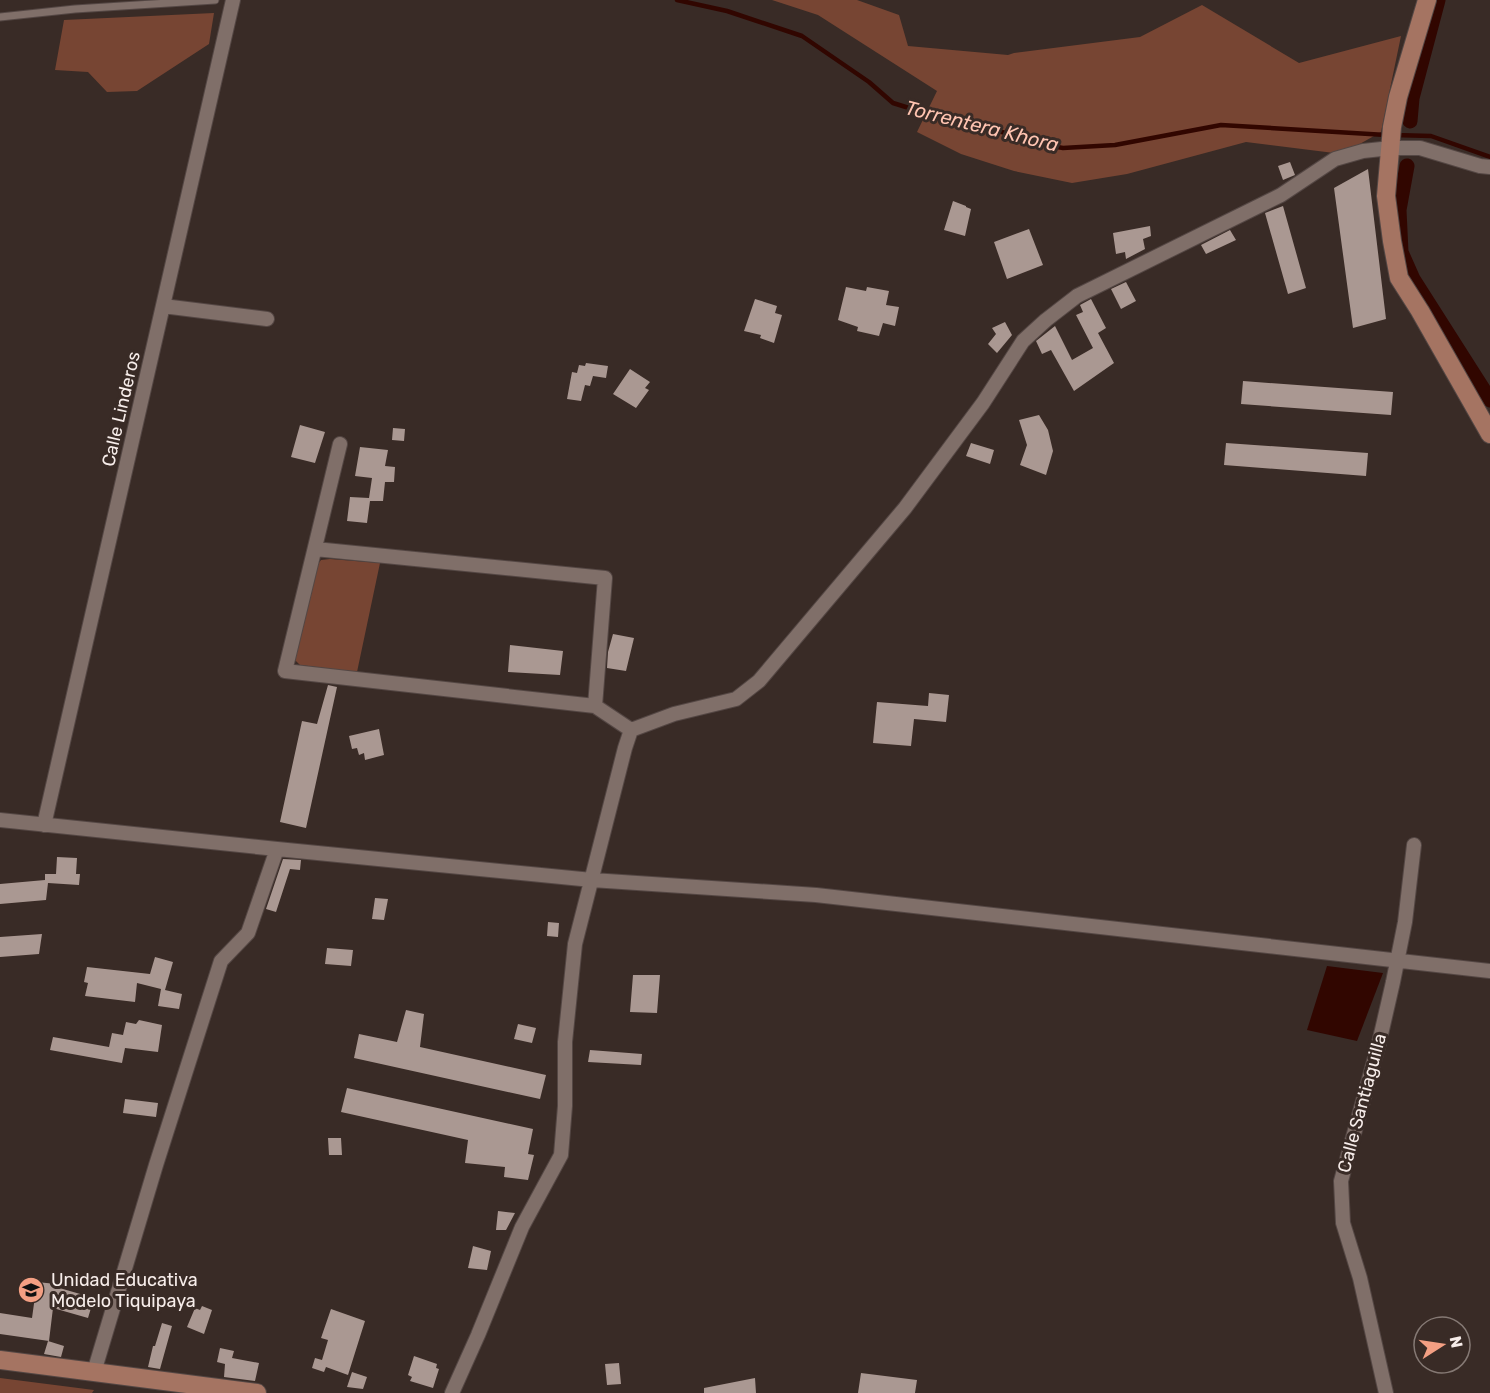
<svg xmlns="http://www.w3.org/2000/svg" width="1490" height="1393" viewBox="0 0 1490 1393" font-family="Rubik,sans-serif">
  <rect width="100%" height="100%" fill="#392b26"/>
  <path fill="#774533" d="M 772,0 L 857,0 L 899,15 L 908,46 L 1008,55 L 1014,53 L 1140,37 L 1202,5 L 1299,63 L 1401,36 L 1381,132 L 1342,154 L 1246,142 L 1127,174 L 1072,183 L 1014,171 L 961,154 L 917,132 L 937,91 L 818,15 Z
    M 214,13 L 209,44 L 137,91 L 107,92 L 88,72 L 55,70 L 64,20 Z
    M 330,559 L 380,563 L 357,672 L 300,665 L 295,660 L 316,567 L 321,560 Z
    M 0,1378 L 94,1390 L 92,1393 L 0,1393 Z"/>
  <path fill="#310600" d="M 1327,966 L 1383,973 L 1357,1041 L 1307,1030 Z"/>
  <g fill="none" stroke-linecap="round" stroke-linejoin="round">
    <path stroke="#310600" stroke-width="4.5" d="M 677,0 L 727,11 L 802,36 L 869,82 L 893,103 L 925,113 L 981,125 L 1035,143 L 1063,148 L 1115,145 L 1221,125 L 1386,135
      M 1394,135 L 1431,136 L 1490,157"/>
    <path stroke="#310600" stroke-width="15" d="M 1410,121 L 1412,98 L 1438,0
      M 1407,166 L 1399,210 L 1401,252 L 1413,279 L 1490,400"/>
  </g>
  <path fill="#aa9892" d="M 1290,162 L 1295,175 L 1283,180 L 1278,166 Z
    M 1368,169 L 1386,319 L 1353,328 L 1334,188 Z
    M 953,201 L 966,206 L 966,207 L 971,209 L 965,236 L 944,230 Z
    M 1283,206 L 1306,288 L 1288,294 L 1265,213 Z
    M 1150,226 L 1151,236 L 1143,239 L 1145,249 L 1126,259 L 1125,252 L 1116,254 L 1113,233 Z
    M 1029,229 L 1043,265 L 1007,279 L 994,242 Z
    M 1230,230 L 1236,240 L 1206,254 L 1201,245 Z
    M 1126,282 L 1136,301 L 1121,309 L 1111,289 Z
    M 846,287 L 866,291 L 867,287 L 889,291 L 886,305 L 899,307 L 895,326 L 883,323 L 879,336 L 857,331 L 858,327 L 838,320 Z
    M 755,299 L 777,306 L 775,313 L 782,315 L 774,343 L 760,338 L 761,335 L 744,331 Z
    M 1091,299 L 1106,328 L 1098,333 L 1114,363 L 1074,391 L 1051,350 L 1042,354 L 1036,341 L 1055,326 L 1072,360 L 1093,348 L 1076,315 L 1083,312 L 1080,305 Z
    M 1005,322 L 1012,335 L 997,353 L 988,344 L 996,334 L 992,328 Z
    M 586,363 L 608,366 L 606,378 L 593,376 L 590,386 L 585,385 L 581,401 L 567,399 L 572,372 L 577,373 L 579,365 L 585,366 Z
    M 630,369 L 650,382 L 645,388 L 649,390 L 636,408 L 613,394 Z
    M 1243,381 L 1393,392 L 1391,415 L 1241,404 Z
    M 1039,415 L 1048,430 L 1053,451 L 1046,475 L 1020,465 L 1027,445 L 1019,420 Z
    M 300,425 L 325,432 L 315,463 L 291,457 Z
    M 393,428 L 405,429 L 404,441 L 392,440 Z
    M 971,443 L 994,450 L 990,464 L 966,456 Z
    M 1226,443 L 1368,453 L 1366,476 L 1224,465 Z
    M 360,447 L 388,450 L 385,466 L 395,467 L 394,482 L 385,482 L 383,501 L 370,501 L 367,523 L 347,521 L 350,497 L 369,498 L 372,478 L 355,476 Z
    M 613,634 L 634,638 L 626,671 L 607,668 L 608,652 Z
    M 510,645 L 563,651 L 560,675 L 508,672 Z
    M 328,685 L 337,687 L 306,828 L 280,822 L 302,721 L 317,724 Z
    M 929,693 L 949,695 L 946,722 L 914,719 L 911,746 L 873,743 L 877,702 L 928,706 Z
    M 379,729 L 384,755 L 365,760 L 364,753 L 359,755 L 357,748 L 352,749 L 349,736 Z
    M 57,857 L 77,858 L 76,874 L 80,874 L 79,885 L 48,883 L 46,900 L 0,904 L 0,884 L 45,880 L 45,874 L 56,874 Z
    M 283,859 L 301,860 L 300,870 L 290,869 L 276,912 L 266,909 Z
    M 375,898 L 388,899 L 384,920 L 372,919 Z
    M 548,922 L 559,923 L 558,937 L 547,936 Z
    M 42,934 L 39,954 L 0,957 L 0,937 Z
    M 327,948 L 353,950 L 351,966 L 325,964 Z
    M 155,957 L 173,962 L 165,990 L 182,994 L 179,1009 L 158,1006 L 161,989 L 137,983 L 135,1002 L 85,996 L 88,983 L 84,982 L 87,967 L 150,974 Z
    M 633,975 L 660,975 L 657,1013 L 630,1012 Z
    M 406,1010 L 424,1014 L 420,1047 L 546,1075 L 540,1099 L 354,1058 L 359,1034 L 397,1042 Z
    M 139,1020 L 162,1025 L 158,1052 L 125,1048 L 122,1063 L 50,1050 L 53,1037 L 109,1047 L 112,1033 L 123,1035 L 126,1022 L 136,1024 Z
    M 518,1024 L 536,1028 L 532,1043 L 514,1039 Z
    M 590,1050 L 642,1054 L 641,1065 L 588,1062 Z
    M 347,1088 L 533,1129 L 528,1154 L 534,1155 L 528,1180 L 504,1177 L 505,1167 L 465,1163 L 468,1140 L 341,1112 Z
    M 125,1099 L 158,1103 L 156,1117 L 123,1113 Z
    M 328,1138 L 341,1138 L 342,1155 L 329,1155 Z
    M 498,1211 L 515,1213 L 506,1230 L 496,1230 Z
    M 473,1246 L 491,1251 L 487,1270 L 468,1268 Z
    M 37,1282 L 56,1284 L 56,1287 L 94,1298 L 88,1318 L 53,1308 L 49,1341 L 0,1334 L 0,1313 L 32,1318 Z
    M 202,1306 L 212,1310 L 204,1334 L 187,1327 L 195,1308 L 200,1310 Z
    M 331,1309 L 365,1321 L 348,1375 L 326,1367 L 324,1372 L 312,1368 L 315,1358 L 322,1360 L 328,1340 L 321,1338 Z
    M 162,1323 L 172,1326 L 160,1369 L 148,1367 L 153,1346 L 155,1346 Z
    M 48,1341 L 64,1346 L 61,1357 L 44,1354 Z
    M 220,1348 L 234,1351 L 232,1358 L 259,1363 L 255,1381 L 224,1377 L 225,1364 L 217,1362 Z
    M 414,1356 L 437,1364 L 436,1368 L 439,1369 L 433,1388 L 410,1381 L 412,1377 L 408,1375 Z
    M 619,1363 L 621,1384 L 607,1385 L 605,1364 Z
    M 352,1372 L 367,1377 L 363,1389 L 347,1387 Z
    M 861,1373 L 917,1380 L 915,1393 L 858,1393 Z
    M 755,1378 L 756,1393 L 704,1393 L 704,1388 Z"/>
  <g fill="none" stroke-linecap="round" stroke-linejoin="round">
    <g stroke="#544744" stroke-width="9">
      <path id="lane" d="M 0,17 L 75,9 L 215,0"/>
    </g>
    <g stroke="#544744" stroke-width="16">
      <path id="street" d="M 163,306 L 267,319
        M 340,444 L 285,671 L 595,706 L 631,730
        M 315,549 L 605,578 L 595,706
        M 0,820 L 277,849 L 592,880 L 816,895 L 1490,971
        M 44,825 L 233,0
        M 94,1372 L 156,1165 L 221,961 L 248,933 L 277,849
        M 452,1393 L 478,1335 L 522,1227 L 561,1155 L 565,1106 L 565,1042 L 575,944 L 625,748 L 631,730 L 674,714 L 736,699 L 759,681 L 905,508 L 983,403 L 1023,341 L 1046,320 L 1077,296 L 1281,195 L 1335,159 L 1363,151 L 1391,148 L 1420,148 L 1480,166 L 1490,167
        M 1386,1393 L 1360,1278 L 1343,1223 L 1341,1181 L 1379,1043 L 1393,982 L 1405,922 L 1414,845"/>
    </g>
    <g stroke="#544744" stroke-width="20">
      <path id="secondary" d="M 1427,0 L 1398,97 L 1392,127 L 1386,196 L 1392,241 L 1399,278 L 1420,311 L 1490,434
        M 0,1360 L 257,1393"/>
    </g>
    <use href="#lane" stroke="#806f69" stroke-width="7"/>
    <use href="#street" stroke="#806f69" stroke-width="14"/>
    <use href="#secondary" stroke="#a57462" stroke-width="18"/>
  </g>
  <defs>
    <g id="school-disc" transform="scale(1.35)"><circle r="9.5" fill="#f39f83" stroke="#392b26"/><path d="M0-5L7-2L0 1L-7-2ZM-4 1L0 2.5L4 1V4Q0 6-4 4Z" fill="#111"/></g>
  </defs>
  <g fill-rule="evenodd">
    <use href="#school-disc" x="31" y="1290"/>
  </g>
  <g text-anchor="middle" stroke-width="6" stroke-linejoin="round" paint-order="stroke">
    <g font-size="18" fill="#f7edea" stroke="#392b26">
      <text transform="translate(121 409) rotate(-77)" y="6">Calle Linderos</text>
      <text transform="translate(1362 1103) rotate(-75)" y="6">Calle Santiaguilla</text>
    </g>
    <g font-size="18" fill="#f7edea" stroke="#392b26" text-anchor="start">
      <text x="51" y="1286">Unidad Educativa<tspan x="51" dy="21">Modelo Tiquipaya</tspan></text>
    </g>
    <g font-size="20" font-style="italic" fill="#ffc4b1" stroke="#392b26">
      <text transform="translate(982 126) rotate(14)" y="7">Torrentera Khora</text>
    </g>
  </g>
  <g transform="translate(1442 1345) rotate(78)"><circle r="28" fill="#392b26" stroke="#857974" stroke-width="1.5"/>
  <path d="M0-4.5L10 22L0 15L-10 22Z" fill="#f39f83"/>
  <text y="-9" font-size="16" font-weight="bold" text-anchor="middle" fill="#f7edea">N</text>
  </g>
</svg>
